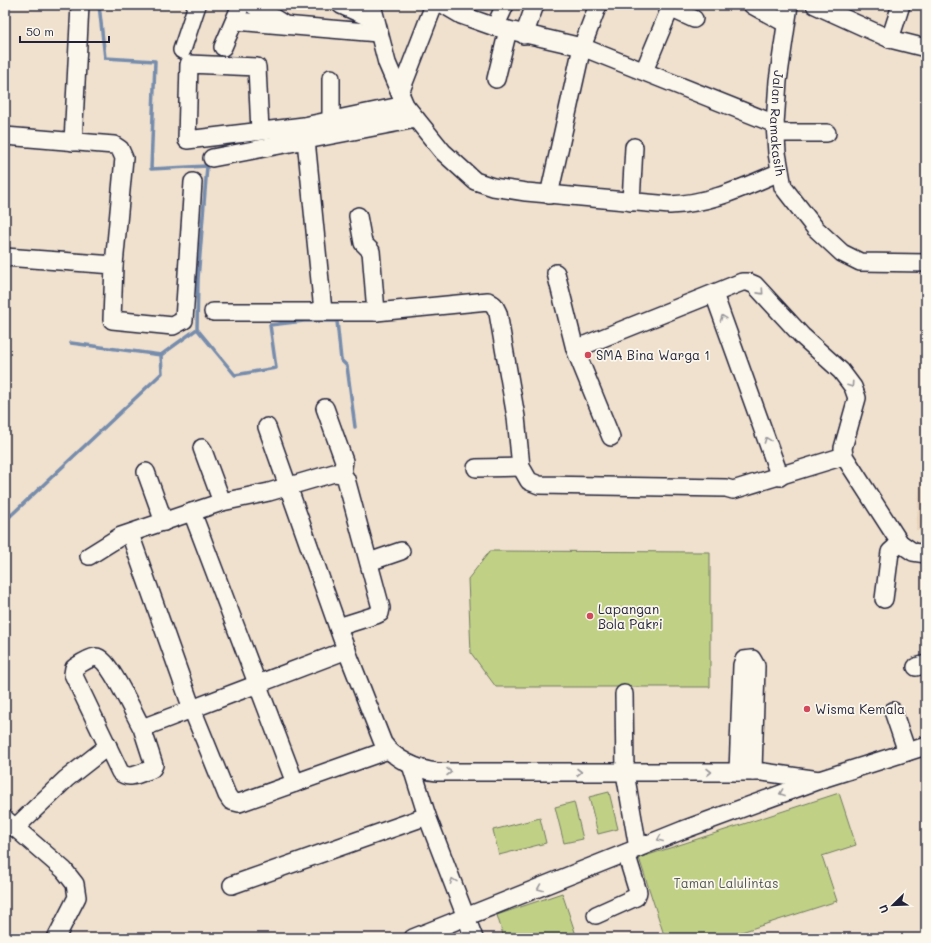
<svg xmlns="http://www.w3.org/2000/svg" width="931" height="943" viewBox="0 0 931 943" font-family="Mali,sans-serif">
  <rect width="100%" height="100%" fill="#f0e1ce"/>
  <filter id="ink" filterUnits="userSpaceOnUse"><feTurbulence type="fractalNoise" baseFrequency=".025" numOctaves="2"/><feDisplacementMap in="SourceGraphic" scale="8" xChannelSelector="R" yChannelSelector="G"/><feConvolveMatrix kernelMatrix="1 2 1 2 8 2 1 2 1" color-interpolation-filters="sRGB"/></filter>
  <g filter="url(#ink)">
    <path fill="#e8d2b9" d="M 921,468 L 926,469 L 926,531 L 916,530 Z"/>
    <path fill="#c0d186" stroke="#717a60" d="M 490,551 L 710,552 L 710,687 L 496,687 L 471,653 L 468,579 Z
      M 609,792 L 618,829 L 598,834 L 589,797 Z
      M 839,793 L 856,845 L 822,856 L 837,901 L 723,938 L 665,938 L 639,858 Z
      M 574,802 L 583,839 L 564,843 L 555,807 Z
      M 540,818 L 546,843 L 499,855 L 493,830 Z
      M 562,893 L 577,938 L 504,938 L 497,915 Z"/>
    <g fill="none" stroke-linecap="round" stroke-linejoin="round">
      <path stroke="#768cac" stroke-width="3.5" d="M 197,329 L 235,375 L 276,368 L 270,325 L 304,321 L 337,321 L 341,360 L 347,366 L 355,427
        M 71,343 L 161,355
        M 5,521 L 162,373 L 161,355 L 197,329 L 198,279 L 207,166 L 151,169 L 155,61 L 105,58 L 99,5"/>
      <g stroke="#22223b" stroke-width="20">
        <g id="minor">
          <path d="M 253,5 L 282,23"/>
          <path d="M 341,5 L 375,20"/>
          <path d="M 372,5 L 387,63 L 405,105 L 443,152 L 475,181 L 493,187 L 526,192 L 670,205 C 713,203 741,188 780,172"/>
          <path d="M 444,5 L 461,15 L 495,27 L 582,47 L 775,124"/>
          <path d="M 752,5 L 785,23"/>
          <path id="s1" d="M 789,5 L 778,81 L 775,124 L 777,153 L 783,187 L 815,228 L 842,253 L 860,262 L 926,263"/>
          <path d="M 815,5 L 890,39 L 926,48"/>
          <path d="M 236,21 L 378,33"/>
          <path d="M 495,27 L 505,5"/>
          <path d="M 524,35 L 535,5"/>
          <path d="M 890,39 L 901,5"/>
          <path d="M 223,47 L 241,5"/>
          <path d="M 182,50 L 197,5"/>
          <path d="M 644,71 L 669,11 L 672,9 L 694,19"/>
          <path d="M 331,78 L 331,121"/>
          <path d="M 496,79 L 508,30"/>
          <path d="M 400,93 L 434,5"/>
          <path d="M 260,131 L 257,67 L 189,64 L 187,140 L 304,126 L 405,105"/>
          <path d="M 776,133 L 827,133"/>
          <path d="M 5,136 L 114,145 L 120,149 L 124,158 L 114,265"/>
          <path d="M 306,140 L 323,311"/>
          <path d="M 73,142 L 80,5"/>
          <path d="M 212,158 L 416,119"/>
          <path d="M 549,195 L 582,47 L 598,5"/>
          <path d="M 631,202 L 634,147"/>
          <path d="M 358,216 L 363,243 L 371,251 L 376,312"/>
          <path d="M 5,257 L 114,265 L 112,320 L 173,326 L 184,320 L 193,182"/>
          <path d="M 556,273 L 575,349 L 742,282 L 748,282 L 755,285 L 802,336 L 841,371 L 853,387 L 857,398 L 843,448 L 844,456"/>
          <path d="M 714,294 L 780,477"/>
          <path d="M 213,312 L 376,312 L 488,301 L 494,305 L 498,313 L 516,417 L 521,467 L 529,481 L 539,485 L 726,488 L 733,490 L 844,456 L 900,543 L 913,552 L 926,554"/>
          <path d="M 575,349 L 611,437"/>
          <path d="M 325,408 L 344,461 L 342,474"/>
          <path d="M 267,427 L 341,636 L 383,743 C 394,759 418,770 437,772 L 763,772 L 819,780"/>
          <path d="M 202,448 L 222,502"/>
          <path d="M 476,468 L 521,467"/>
          <path d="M 146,472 L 164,522"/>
          <path d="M 192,512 L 295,783"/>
          <path d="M 130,534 L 192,709 L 227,795 L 231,801 L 239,803 L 388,750"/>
          <path d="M 89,556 L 121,536 L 192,512 L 222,502 L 269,492 L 334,473 L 342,474 L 346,479 L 381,608 L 380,613 L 376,615 L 338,627"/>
          <path d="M 369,562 L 401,551"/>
          <path d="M 884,599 L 890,552 L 900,543"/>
          <path d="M 916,667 L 926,664"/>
          <path d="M 624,694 L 625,773 L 638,848"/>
          <path d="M 893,711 L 907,752"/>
          <path d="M 142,728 L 154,765 L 152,769 C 142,772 129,781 120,772 L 73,674 L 74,668 C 80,664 88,658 96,657 C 108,656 135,716 142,728 L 347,650"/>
          <path d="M 411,765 L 427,816 L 474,938"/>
          <path d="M 738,772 L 742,665 L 744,660 L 752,659 L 756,666 L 753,772"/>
          <path d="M 5,819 L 64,870 L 75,884 L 77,897 L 56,938"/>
          <path d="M 15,828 L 66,779 L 108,746"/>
          <path d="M 232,885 L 427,816"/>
          <path d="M 596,915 L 636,897 L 638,892 L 626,853"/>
          <path d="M 413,938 L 683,830 L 819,780 L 926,746"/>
        </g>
      </g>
      <use href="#minor" stroke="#fbf7ec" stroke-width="17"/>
    </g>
    <defs><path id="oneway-chevron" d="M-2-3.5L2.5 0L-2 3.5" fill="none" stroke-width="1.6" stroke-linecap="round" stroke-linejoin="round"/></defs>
    <g stroke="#99979c">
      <use href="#oneway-chevron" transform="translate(761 292) rotate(48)"/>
      <use href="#oneway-chevron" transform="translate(723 318) rotate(-110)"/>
      <use href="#oneway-chevron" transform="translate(851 385) rotate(56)"/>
      <use href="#oneway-chevron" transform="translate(767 440) rotate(-110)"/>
      <use href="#oneway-chevron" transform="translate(449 772)"/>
      <use href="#oneway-chevron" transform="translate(579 772)"/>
      <use href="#oneway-chevron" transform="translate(709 772)"/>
      <use href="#oneway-chevron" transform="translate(782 793) rotate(160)"/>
      <use href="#oneway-chevron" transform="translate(660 839) rotate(158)"/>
      <use href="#oneway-chevron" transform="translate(453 881) rotate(-111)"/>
      <use href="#oneway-chevron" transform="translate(540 888) rotate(158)"/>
    </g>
  </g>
  <g fill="#d1495b" stroke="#fbf7ec" stroke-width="1.5">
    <circle cx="588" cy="355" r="4"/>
    <circle cx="590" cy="616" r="4"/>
    <circle cx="807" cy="709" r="4"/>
  </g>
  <g text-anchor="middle" stroke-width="3.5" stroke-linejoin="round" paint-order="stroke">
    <g font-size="13" fill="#22223b" stroke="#fbf7ec">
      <text dy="5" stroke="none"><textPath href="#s1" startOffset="119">Jalan Ramakasih</textPath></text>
    </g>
    <g font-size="13" fill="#22223b" stroke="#fbf7ec" text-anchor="start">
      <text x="596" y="360">SMA Bina Warga 1</text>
      <text x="598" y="614">Lapangan<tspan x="598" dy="15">Bola Pakri</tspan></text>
      <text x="815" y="714">Wisma Kemala</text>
    </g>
    <g font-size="13" fill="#515752" stroke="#fbf7ec">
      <text x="726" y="888">Taman Lalulintas</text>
    </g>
  </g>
  <rect width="931" height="943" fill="none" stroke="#fbf7ec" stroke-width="20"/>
  <rect x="10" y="10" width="911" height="923" fill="none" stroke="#22223b" stroke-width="1.5" filter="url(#ink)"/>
  <g transform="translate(893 905) rotate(247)" stroke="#fbf7ec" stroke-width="3" paint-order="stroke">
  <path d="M0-3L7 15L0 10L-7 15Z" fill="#22223b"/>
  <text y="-6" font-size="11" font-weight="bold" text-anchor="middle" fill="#22223b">U</text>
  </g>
  <path d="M20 36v6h89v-6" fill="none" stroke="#22223b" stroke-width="2"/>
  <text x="26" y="36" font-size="12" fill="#22223b" stroke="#fbf7ec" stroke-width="3" paint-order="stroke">50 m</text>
</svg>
